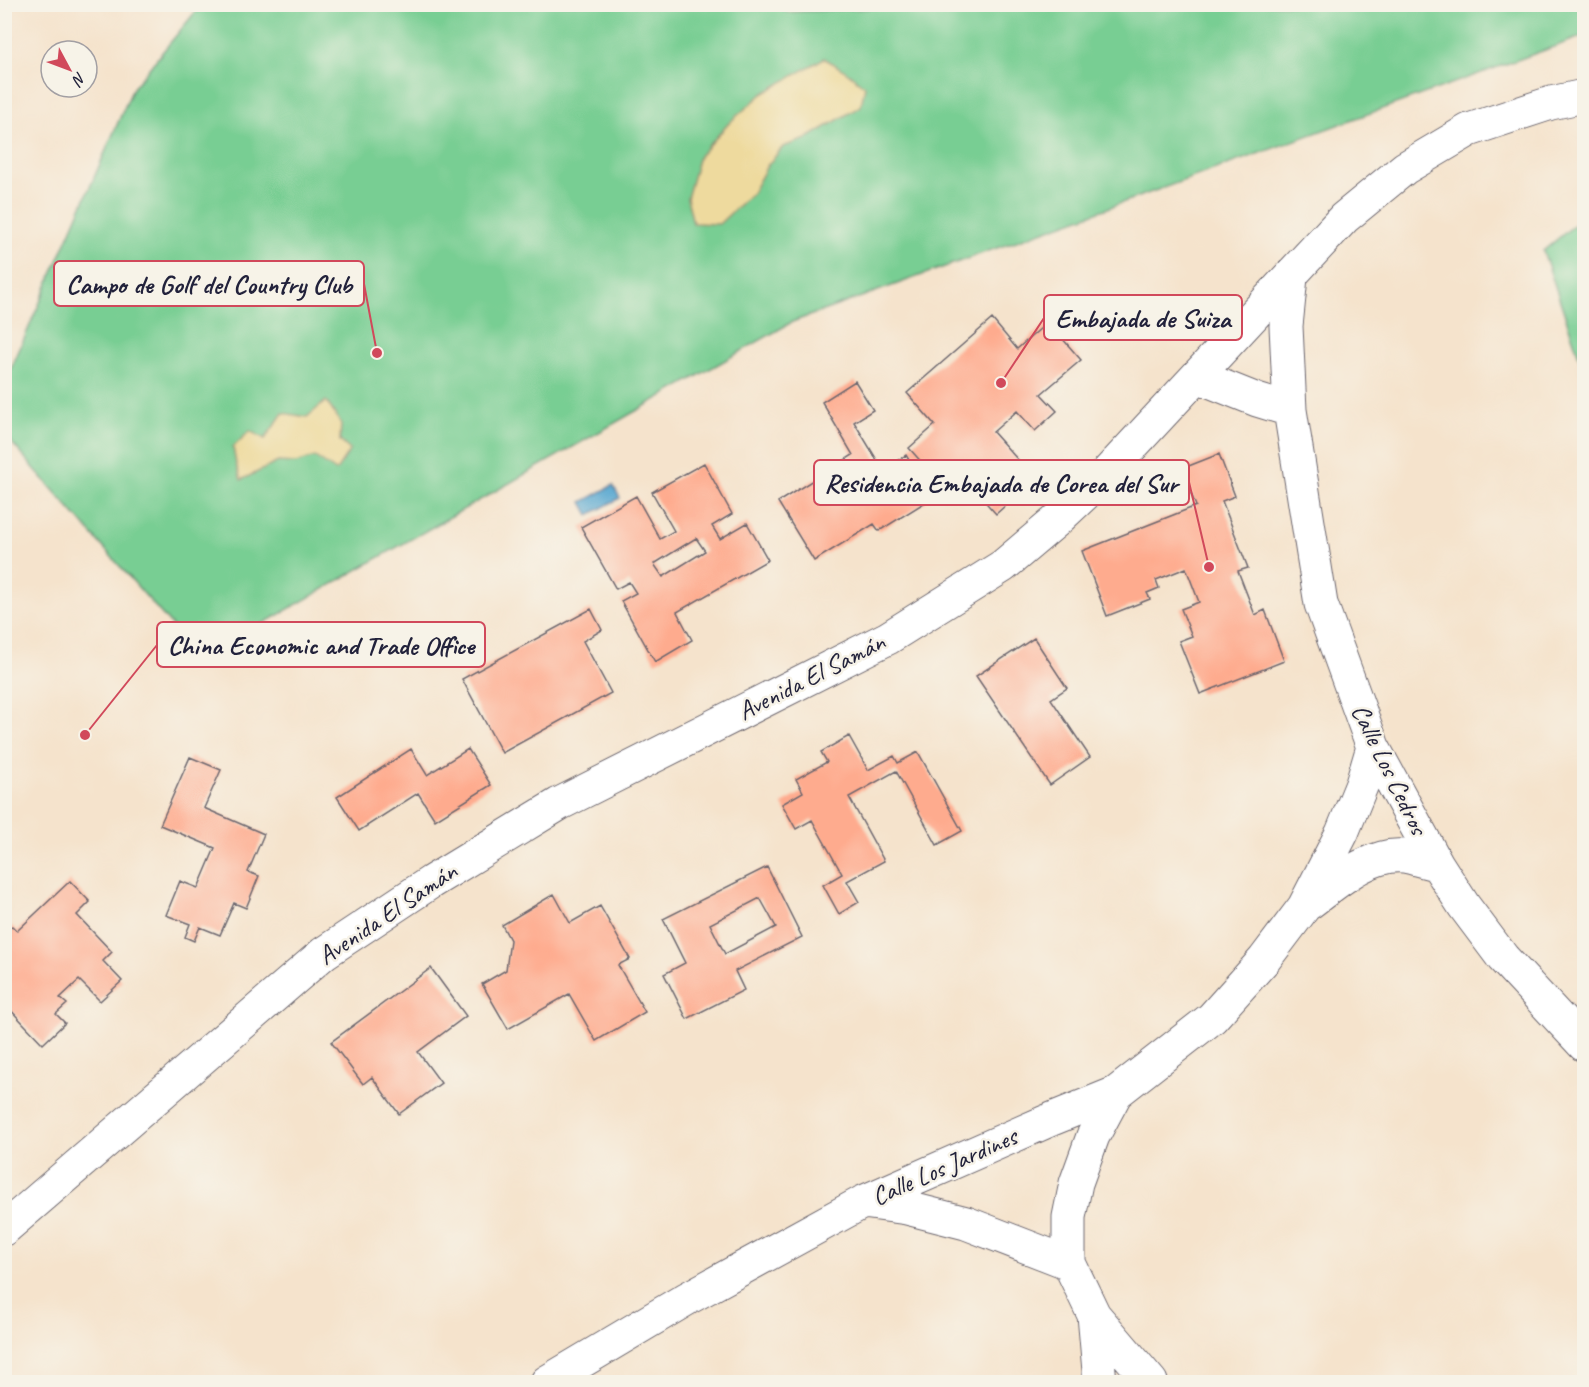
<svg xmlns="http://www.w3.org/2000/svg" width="1589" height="1387" viewBox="0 0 1589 1387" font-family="Caveat,sans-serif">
  <rect width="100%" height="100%" fill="#f7f3e8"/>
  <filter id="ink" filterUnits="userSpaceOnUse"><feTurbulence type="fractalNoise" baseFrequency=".0167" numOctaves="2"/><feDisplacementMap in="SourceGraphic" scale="12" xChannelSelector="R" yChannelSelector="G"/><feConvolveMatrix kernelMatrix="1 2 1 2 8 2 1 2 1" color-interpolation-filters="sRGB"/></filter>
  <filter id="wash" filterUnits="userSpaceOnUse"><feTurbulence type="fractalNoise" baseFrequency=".008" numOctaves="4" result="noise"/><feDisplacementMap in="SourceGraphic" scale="24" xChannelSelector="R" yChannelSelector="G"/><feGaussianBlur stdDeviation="1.35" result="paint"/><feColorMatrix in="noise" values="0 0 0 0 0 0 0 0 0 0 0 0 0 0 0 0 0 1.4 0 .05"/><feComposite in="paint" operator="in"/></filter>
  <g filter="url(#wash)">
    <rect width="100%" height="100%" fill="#f5e3cc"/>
    <path fill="#78ce93" stroke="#4d7867" stroke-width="1.5" d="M 776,4 L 787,12 L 966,4 L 1584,5 L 1584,36 L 792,322 L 201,659 L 5,435 L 4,385 L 133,88 L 201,5 Z
      M 1584,217 L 1584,371 L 1543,251 Z"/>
    <path fill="#eeda9e" stroke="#887e6c" stroke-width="1.5" d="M 824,58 L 844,70 L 865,86 L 861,106 L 806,139 L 783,147 L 767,166 L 752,193 L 719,224 L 693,223 L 687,198 L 699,156 L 730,122 L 762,94 Z
      M 326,401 L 341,423 L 340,441 L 350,450 L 336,471 L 315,457 L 296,463 L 278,462 L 241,480 L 236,464 L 233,447 L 250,431 L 265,439 L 283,413 L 307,417 Z"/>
    <path fill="#55a6d0" stroke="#3c6486" stroke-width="1.5" d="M 613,485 L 620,498 L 589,515 L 582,502 Z"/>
    <g id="blocks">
      <path fill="#feab8e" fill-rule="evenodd" d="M 992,319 L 1017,349 L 1048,322 L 1081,360 L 1041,394 L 1057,411 L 1035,431 L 1017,411 L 993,432 L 1035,479 L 996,514 L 964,478 L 948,492 L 909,448 L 935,425 L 907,393 Z
        M 855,381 L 873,410 L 854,422 L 883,470 L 906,455 L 932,498 L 879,531 L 874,524 L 814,561 L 778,502 L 853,455 L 822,402 Z
        M 1219,454 L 1235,496 L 1222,501 L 1248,568 L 1238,571 L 1255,615 L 1265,610 L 1284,661 L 1200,694 L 1179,641 L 1192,636 L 1181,609 L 1199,602 L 1186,568 L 1156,580 L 1159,588 L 1147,593 L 1150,599 L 1107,616 L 1082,551 L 1196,506 L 1181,469 Z
        M 704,463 L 732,514 L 712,526 L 720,539 L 747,523 L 768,560 L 677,612 L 692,640 L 655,662 L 621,601 L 636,593 L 629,582 L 616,589 L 581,527 L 636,496 L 660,539 L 674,531 L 652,492 ZM 696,538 L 705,551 L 663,577 L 654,564 Z
        M 591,609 L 602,630 L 583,641 L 611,693 L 502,753 L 462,679 Z
        M 1034,638 L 1067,688 L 1051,699 L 1090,757 L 1050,785 L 976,676 Z
        M 849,736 L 868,770 L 894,756 L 898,763 L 918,752 L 962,831 L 937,845 L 896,771 L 849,797 L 884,861 L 847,881 L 859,902 L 839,914 L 823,885 L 842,874 L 812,820 L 796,829 L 782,804 L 803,792 L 796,779 L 827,762 L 821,752 Z
        M 411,749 L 427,775 L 468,749 L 491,785 L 435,820 L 418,793 L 359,831 L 337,797 Z
        M 190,757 L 221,770 L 204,808 L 264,834 L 248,872 L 259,876 L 246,908 L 234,903 L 220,935 L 200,927 L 194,941 L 185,937 L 190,924 L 166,915 L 180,881 L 198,888 L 215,848 L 160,825 Z
        M 767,867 L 802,937 L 735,971 L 744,990 L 687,1019 L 664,974 L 685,963 L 663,919 ZM 760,898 L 776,927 L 725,954 L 710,924 Z
        M 70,881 L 90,902 L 77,915 L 112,952 L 103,961 L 122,981 L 100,1001 L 79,980 L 60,998 L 67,1004 L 56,1014 L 65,1023 L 43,1044 L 4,1003 L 4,933 L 12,926 L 17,931 Z
        M 554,894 L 570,923 L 600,906 L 630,959 L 618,965 L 645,1012 L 596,1041 L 569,994 L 508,1029 L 482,984 L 506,970 L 510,940 L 502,925 Z
        M 431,968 L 466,1016 L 418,1052 L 441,1083 L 399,1114 L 372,1077 L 363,1084 L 331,1042 Z"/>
    </g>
  </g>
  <g filter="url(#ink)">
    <use href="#blocks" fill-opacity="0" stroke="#6c666e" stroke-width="1.5"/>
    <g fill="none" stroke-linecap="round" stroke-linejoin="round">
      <g stroke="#6c666e" stroke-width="35">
        <path id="minor" d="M 1291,277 L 1286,326 L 1290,410 L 1321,604 L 1373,747 L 1437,864 L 1464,906 L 1503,958 L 1584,1045
          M 1197,376 L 1257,400 L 1290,410
          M 1309,903 C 1335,884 1369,852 1404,856 C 1415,858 1426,862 1437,864
          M 1116,1093 L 1093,1136 L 1076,1183 L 1069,1217 L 1069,1263 L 1094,1315 L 1151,1382
          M 863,1202 L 907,1208 L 966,1223 L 1069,1263
          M 4,1229 L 324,953 L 431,882 L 559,804 L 888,638 L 1003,566 L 1055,522 L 1103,477 L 1344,218 L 1405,168 L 1469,130 L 1551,103 L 1584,96
          M 1094,1315 L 1100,1382
          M 547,1382 L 688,1298 L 863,1202 L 1052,1119 L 1116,1093 L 1212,1018 L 1264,960 L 1304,907 L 1342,833 L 1362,784 L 1373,747"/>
      </g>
      <use href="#minor" stroke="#fff" stroke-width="33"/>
    </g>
  </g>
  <g text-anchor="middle" stroke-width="5" stroke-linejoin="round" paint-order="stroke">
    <g font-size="26" fill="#22223b" stroke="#f7f3e8">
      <text transform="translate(811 676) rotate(-27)" y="9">Avenida El Samán</text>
      <text transform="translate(1390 769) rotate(64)" y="9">Calle Los Cedros</text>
      <text transform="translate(387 913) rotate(-34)" y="9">Avenida El Samán</text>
      <text transform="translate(944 1166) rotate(-24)" y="9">Calle Los Jardines</text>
    </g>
  </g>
  <path fill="none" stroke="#d1495b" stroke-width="2" d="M377 353L364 284M1001 383L1044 318M1209 567L1189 482M85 735L157 645"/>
  <g fill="#d1495b" stroke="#f7f3e8" stroke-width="2">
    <circle cx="377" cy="353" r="6"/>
    <circle cx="1001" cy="383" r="6"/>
    <circle cx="1209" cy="567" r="6"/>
    <circle cx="85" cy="735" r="6"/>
  </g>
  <g fill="#f7f3e8" stroke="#d1495b" stroke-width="2">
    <rect x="54" y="261" width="310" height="45" rx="6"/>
    <rect x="1044" y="295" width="198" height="45" rx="6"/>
    <rect x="814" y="460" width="375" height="45" rx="6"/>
    <rect x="157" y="622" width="328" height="45" rx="6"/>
  </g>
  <g font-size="27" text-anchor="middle" font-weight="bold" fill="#22223b">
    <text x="209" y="293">Campo de Golf del Country Club</text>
    <text x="1143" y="327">Embajada de Suiza</text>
    <text x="1001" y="492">Residencia Embajada de Corea del Sur</text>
    <text x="321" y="654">China Economic and Trade Office</text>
  </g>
  <rect width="1589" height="1387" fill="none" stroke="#f7f3e8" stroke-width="24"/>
  <g transform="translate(69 69) rotate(131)"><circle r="28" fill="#f7f3e8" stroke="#a29fa3" stroke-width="1.5"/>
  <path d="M0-4.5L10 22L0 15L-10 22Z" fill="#d1495b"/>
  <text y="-9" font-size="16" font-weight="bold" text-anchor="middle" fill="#22223b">N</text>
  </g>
</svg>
